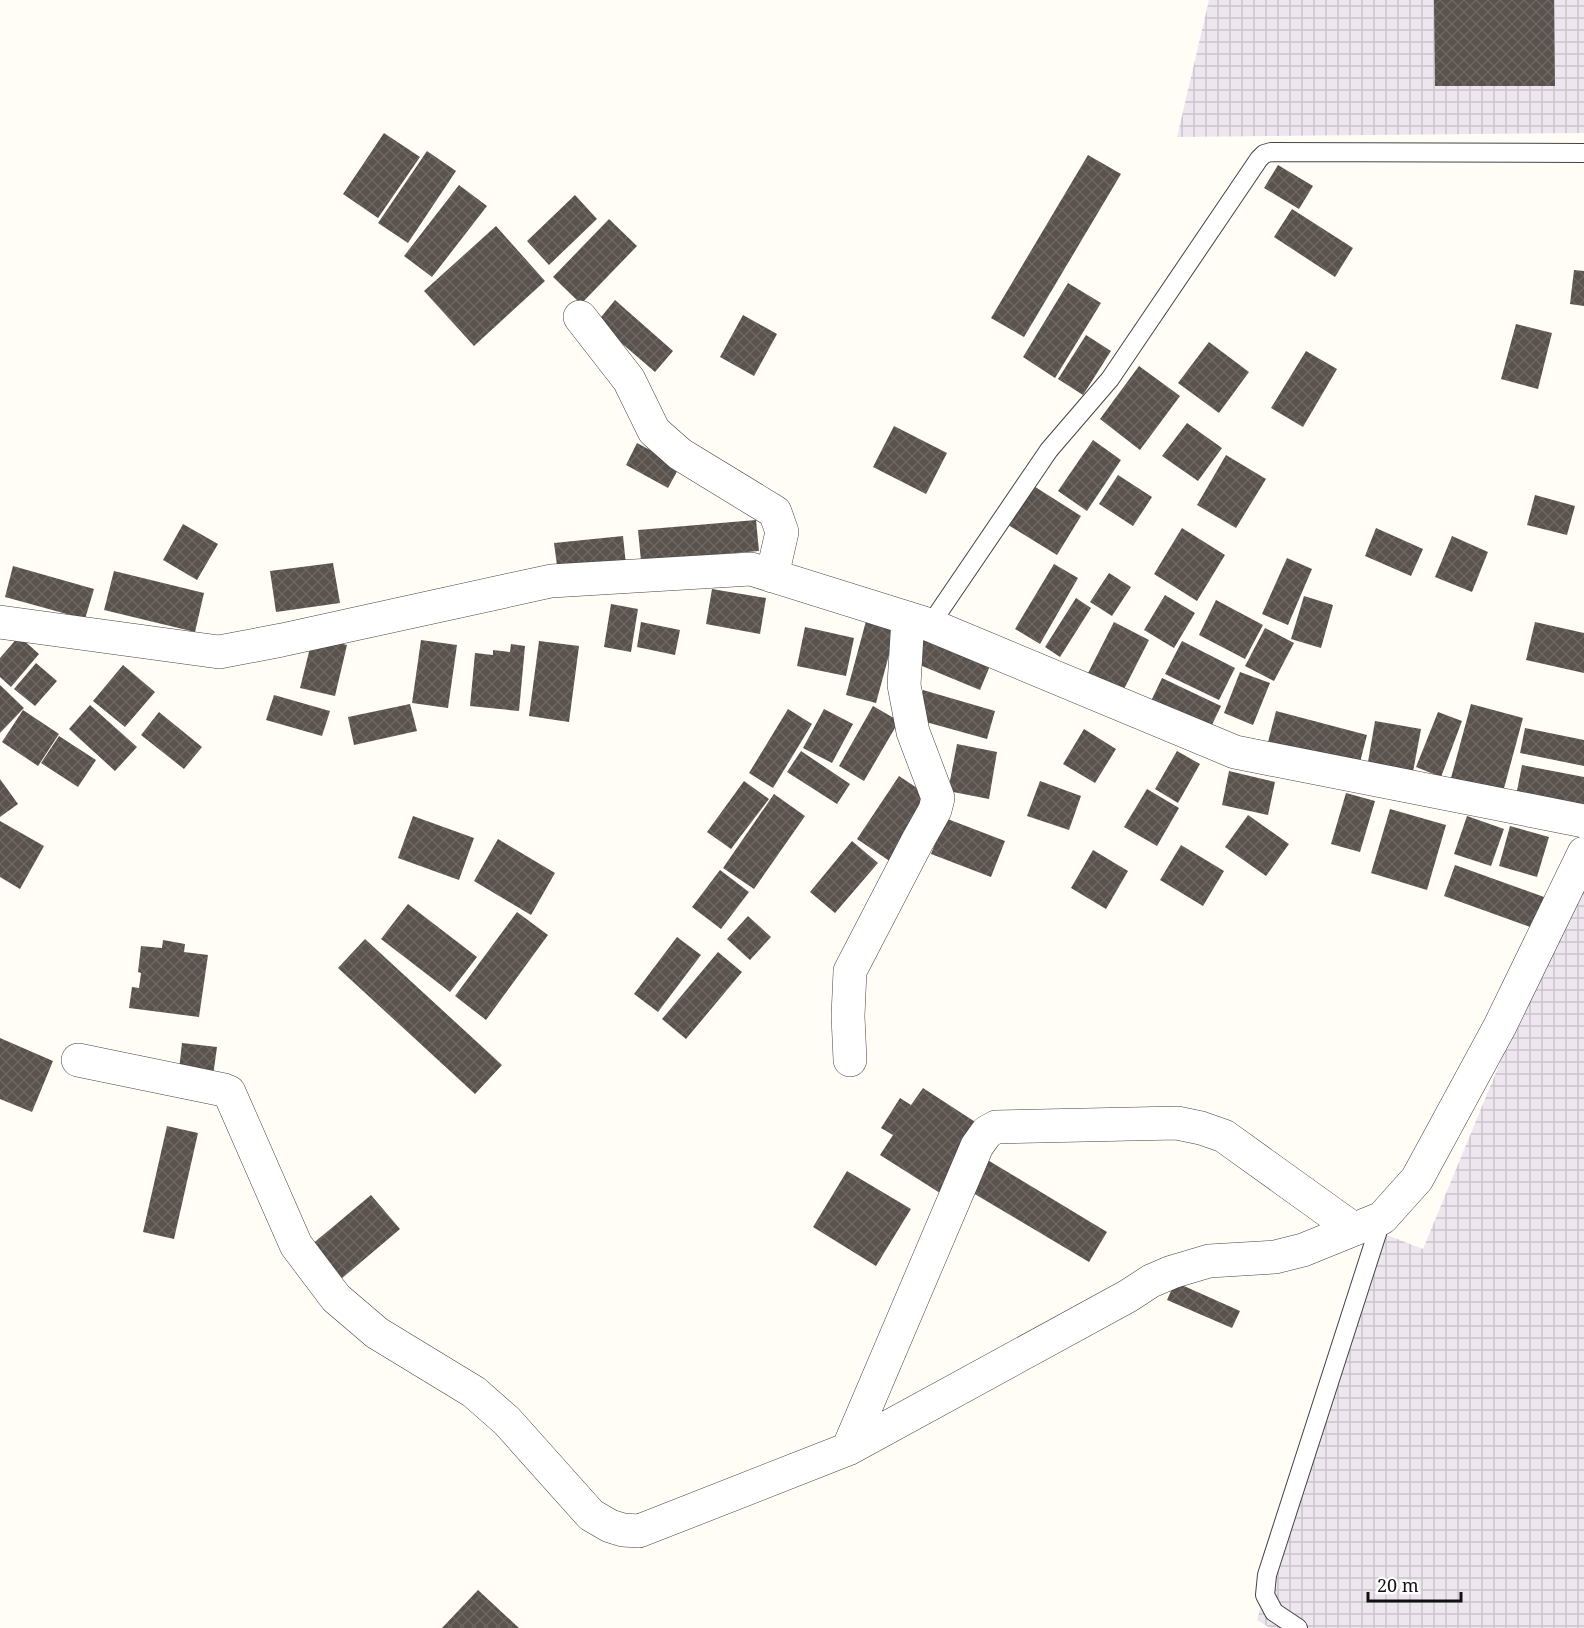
<svg xmlns="http://www.w3.org/2000/svg" width="1584" height="1628" viewBox="0 0 1584 1628" font-family="'Noto Serif',serif">
  <defs>
    <pattern id="industrial-grid" width="8" height="8" patternUnits="userSpaceOnUse" patternTransform="scale(1.5)"><rect width="8" height="8" fill="#eee6ef"/><path d="M0 4h8M4 0v8" fill="none" stroke="#cbc4cc"/></pattern>
    <pattern id="building-cross-hatch" width="8" height="8" patternUnits="userSpaceOnUse" patternTransform="scale(1.5)"><rect width="8" height="8" fill="#5a524d"/><path d="M0 0l8 8M0 8l8-8" fill="none" stroke="#6d6662"/></pattern>
  </defs>
  <rect width="100%" height="100%" fill="#fffdf5"/>
  <path fill="url(#industrial-grid)" d="M 1209,0 L 1584,0 L 1584,133 L 1177,137 Z
    M 1584,860 L 1584,1628 L 1270,1628 L 1257,1620 L 1371,1229 L 1423,1249 Z"/>
  <path fill="url(#building-cross-hatch)" d="M 1434,0 L 1554,0 L 1555,86 L 1435,86 Z
    M 384,133 L 420,157 L 378,218 L 343,194 Z
    M 427,151 L 456,171 L 408,243 L 378,223 Z
    M 1088,155 L 1121,174 L 1024,337 L 991,318 Z
    M 1278,165 L 1313,186 L 1299,209 L 1264,188 Z
    M 459,185 L 487,206 L 432,277 L 404,256 Z
    M 575,195 L 597,219 L 549,265 L 527,241 Z
    M 1292,209 L 1353,248 L 1335,277 L 1274,237 Z
    M 609,219 L 637,246 L 581,304 L 553,277 Z
    M 496,226 L 545,281 L 474,346 L 424,291 Z
    M 1574,270 L 1584,271 L 1584,306 L 1570,304 Z
    M 1068,283 L 1101,303 L 1055,378 L 1023,357 Z
    M 615,300 L 673,351 L 655,372 L 597,322 Z
    M 743,315 L 777,334 L 754,376 L 720,357 Z
    M 1516,324 L 1552,333 L 1538,389 L 1501,379 Z
    M 1086,335 L 1111,351 L 1083,395 L 1058,379 Z
    M 1209,342 L 1249,372 L 1219,413 L 1178,383 Z
    M 1306,351 L 1337,369 L 1303,427 L 1271,408 Z
    M 1139,366 L 1180,396 L 1140,450 L 1100,419 Z
    M 1187,423 L 1222,448 L 1198,481 L 1162,456 Z
    M 894,426 L 947,453 L 926,494 L 873,467 Z
    M 1093,440 L 1121,460 L 1087,511 L 1058,491 Z
    M 637,443 L 680,466 L 668,488 L 626,465 Z
    M 1226,455 L 1266,479 L 1236,528 L 1197,505 Z
    M 1118,475 L 1152,497 L 1133,526 L 1099,504 Z
    M 1029,483 L 1081,516 L 1057,555 L 1005,523 Z
    M 1535,495 L 1575,506 L 1567,535 L 1527,525 Z
    M 756,520 L 759,551 L 641,561 L 638,530 Z
    M 183,524 L 218,544 L 197,580 L 163,560 Z
    M 1182,528 L 1225,555 L 1197,601 L 1154,574 Z
    M 1376,528 L 1423,549 L 1411,576 L 1365,556 Z
    M 623,536 L 626,565 L 558,573 L 554,543 Z
    M 1452,536 L 1488,552 L 1472,592 L 1435,577 Z
    M 1287,558 L 1312,569 L 1288,625 L 1262,614 Z
    M 333,563 L 340,603 L 276,612 L 270,571 Z
    M 1054,564 L 1078,578 L 1040,644 L 1015,629 Z
    M 13,566 L 94,589 L 85,619 L 5,597 Z
    M 114,571 L 204,593 L 195,632 L 104,610 Z
    M 1109,573 L 1131,587 L 1112,616 L 1090,602 Z
    M 712,589 L 766,598 L 760,634 L 706,624 Z
    M 1165,595 L 1195,613 L 1174,648 L 1144,630 Z
    M 1304,596 L 1333,605 L 1321,648 L 1291,639 Z
    M 1076,598 L 1091,608 L 1060,657 L 1045,647 Z
    M 1216,600 L 1263,625 L 1245,659 L 1199,635 Z
    M 611,604 L 638,609 L 631,652 L 604,647 Z
    M 866,621 L 896,629 L 876,703 L 846,695 Z
    M 641,622 L 680,630 L 675,655 L 637,647 Z
    M 1114,622 L 1149,640 L 1121,695 L 1086,677 Z
    M 1535,622 L 1584,633 L 1584,673 L 1526,660 Z
    M 805,627 L 854,638 L 846,676 L 797,666 Z
    M 1265,628 L 1294,643 L 1274,681 L 1245,666 Z
    M 921,632 L 992,661 L 980,690 L 910,661 Z
    M 19,636 L 39,654 L 11,687 L 0,677 L 0,658 Z
    M 313,636 L 347,645 L 335,696 L 300,688 Z
    M 421,640 L 457,645 L 448,708 L 412,703 Z
    M 539,641 L 579,646 L 569,722 L 529,716 Z
    M 1182,641 L 1235,668 L 1219,700 L 1165,674 Z
    M 511,644 L 525,646 L 519,711 L 470,706 L 475,653 L 493,655 L 493,650 L 510,652 Z
    M 36,663 L 57,681 L 35,706 L 14,689 Z
    M 123,665 L 155,692 L 125,727 L 93,701 Z
    M 1240,672 L 1270,683 L 1253,725 L 1224,713 Z
    M 1162,678 L 1221,706 L 1210,729 L 1151,701 Z
    M 0,685 L 24,708 L 0,733 Z
    M 923,690 L 995,711 L 987,739 L 915,719 Z
    M 274,695 L 330,711 L 322,736 L 266,720 Z
    M 410,704 L 417,731 L 354,745 L 348,717 Z
    M 1471,704 L 1523,718 L 1503,792 L 1451,778 Z
    M 90,705 L 137,747 L 115,771 L 69,729 Z
    M 873,706 L 899,721 L 864,781 L 839,766 Z
    M 788,709 L 812,724 L 773,788 L 749,773 Z
    M 824,709 L 853,724 L 832,763 L 803,748 Z
    M 23,710 L 59,734 L 38,766 L 2,742 Z
    M 1276,711 L 1367,735 L 1358,770 L 1267,746 Z
    M 159,712 L 202,747 L 184,769 L 141,735 Z
    M 1438,712 L 1462,721 L 1441,777 L 1416,767 Z
    M 1375,721 L 1421,729 L 1412,777 L 1367,768 Z
    M 1525,728 L 1584,740 L 1584,766 L 1520,753 Z
    M 1084,729 L 1116,749 L 1095,783 L 1063,764 Z
    M 59,736 L 96,760 L 78,787 L 41,763 Z
    M 957,744 L 997,752 L 989,799 L 948,791 Z
    M 801,751 L 850,784 L 837,804 L 787,772 Z
    M 1177,751 L 1200,764 L 1178,803 L 1155,789 Z
    M 1522,765 L 1584,777 L 1584,815 L 1515,801 Z
    M 1229,771 L 1275,782 L 1268,815 L 1222,805 Z
    M 899,776 L 932,798 L 891,862 L 857,839 Z
    M 0,779 L 18,804 L 0,817 Z
    M 744,781 L 769,799 L 731,849 L 707,832 Z
    M 1040,781 L 1081,796 L 1069,830 L 1027,816 Z
    M 1147,789 L 1179,808 L 1157,846 L 1124,827 Z
    M 1346,793 L 1375,801 L 1360,852 L 1331,844 Z
    M 774,794 L 805,816 L 754,889 L 723,868 Z
    M 1390,809 L 1446,825 L 1427,890 L 1371,873 Z
    M 1248,815 L 1289,844 L 1266,876 L 1225,847 Z
    M 413,816 L 474,838 L 459,880 L 398,858 Z
    M 1467,816 L 1504,829 L 1491,866 L 1454,854 Z
    M 945,818 L 1005,841 L 991,877 L 931,854 Z
    M 0,821 L 44,846 L 20,889 L 0,877 Z
    M 1510,826 L 1549,837 L 1537,877 L 1499,866 Z
    M 498,839 L 555,873 L 531,915 L 474,881 Z
    M 852,841 L 878,863 L 835,913 L 810,892 Z
    M 1181,845 L 1224,871 L 1203,906 L 1160,880 Z
    M 1093,850 L 1128,871 L 1106,909 L 1071,888 Z
    M 1455,865 L 1544,897 L 1533,928 L 1444,896 Z
    M 720,870 L 749,892 L 721,929 L 692,907 Z
    M 408,904 L 477,957 L 450,992 L 381,939 Z
    M 517,912 L 548,935 L 486,1020 L 455,996 Z
    M 748,916 L 771,937 L 750,960 L 727,939 Z
    M 677,937 L 701,955 L 658,1012 L 634,994 Z
    M 365,939 L 502,1065 L 475,1094 L 338,968 Z
    M 163,940 L 185,944 L 184,952 L 208,955 L 199,1017 L 129,1008 L 132,987 L 139,988 L 141,973 L 138,972 L 141,946 L 162,948 Z
    M 718,952 L 742,972 L 686,1039 L 662,1019 Z
    M 0,1038 L 53,1061 L 32,1112 L 0,1099 Z
    M 182,1043 L 217,1047 L 212,1083 L 178,1079 Z
    M 923,1088 L 983,1127 L 940,1193 L 880,1155 L 893,1135 L 881,1128 L 900,1098 L 911,1105 Z
    M 167,1126 L 198,1133 L 174,1239 L 143,1232 Z
    M 981,1156 L 1107,1232 L 1089,1262 L 963,1187 Z
    M 847,1171 L 911,1209 L 876,1266 L 813,1227 Z
    M 371,1195 L 400,1229 L 334,1285 L 304,1251 Z
    M 1175,1282 L 1240,1311 L 1232,1328 L 1167,1300 Z
    M 478,1590 L 519,1628 L 442,1628 Z"/>
  <g fill="none" stroke-linecap="round" stroke-linejoin="round">
    <g stroke="#444" stroke-width="20">
      <path id="lane" d="M 930,625 L 1049,450 L 1110,379 L 1259,159 L 1264,154 L 1271,152 L 1584,153
        M 1298,1628 L 1274,1612 L 1265,1595 L 1267,1575 L 1382,1218"/>
    </g>
    <g stroke="#444" stroke-width="34">
      <path id="street" d="M 580,317 L 629,380 L 654,431 L 680,454 L 775,512 L 782,532 L 772,576
        M 0,622 L 219,652 L 282,640 L 551,581 L 751,569 L 930,625 L 1235,752 L 1584,821
        M 78,1060 L 224,1090 L 229,1092 L 296,1245 L 336,1298 L 377,1333 L 474,1392 L 507,1421 L 591,1515 L 610,1526 L 623,1530 L 639,1531 L 848,1449 L 1128,1296 L 1151,1281 L 1172,1272 L 1209,1261 L 1275,1257 L 1303,1250 L 1382,1218 L 1417,1179 L 1500,1026 L 1584,853
        M 850,1060 L 848,1016 L 850,971 L 917,842 L 935,810 L 938,798 L 913,732 L 904,685 L 908,618
        M 848,1449 L 977,1146 L 987,1132 L 996,1127 L 1177,1123 L 1201,1128 L 1224,1136 L 1352,1228"/>
    </g>
    <use href="#lane" stroke="#fff" stroke-width="18"/>
    <use href="#street" stroke="#fff" stroke-width="33"/>
  </g>
  <path d="M1368 1592v9h93v-9" fill="none" stroke="#111111" stroke-width="3"/>
  <text x="1377" y="1592" font-size="18" fill="#111111" stroke="#ffffff" stroke-width="4.5" paint-order="stroke">20 m</text>
</svg>
